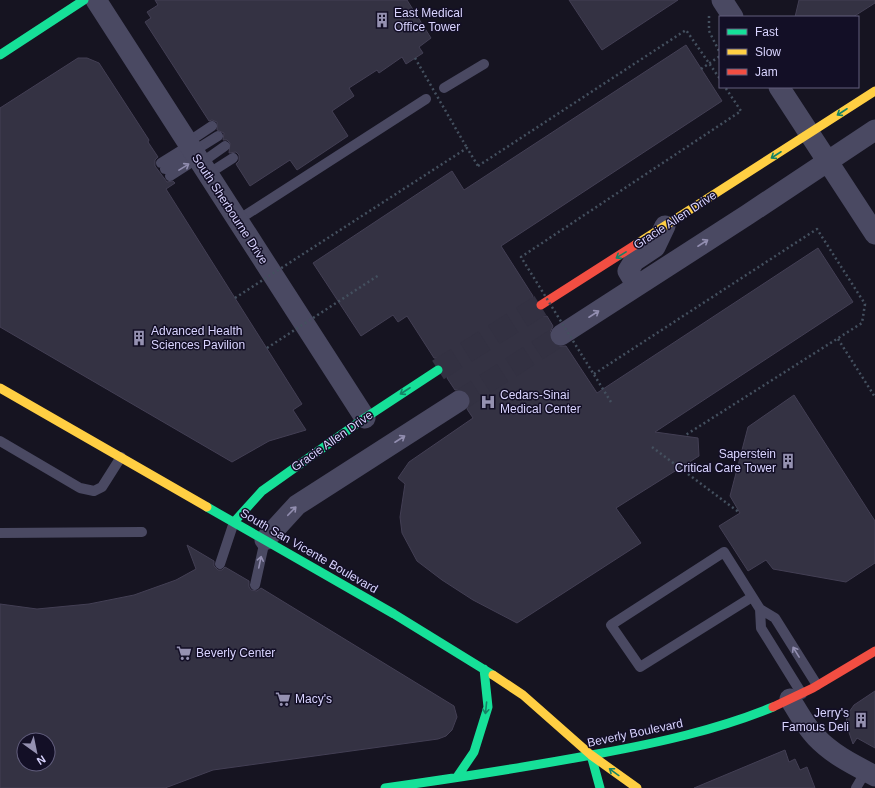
<svg xmlns="http://www.w3.org/2000/svg" width="875" height="788" viewBox="0 0 875 788" font-family="Helvetica,sans-serif">
  <rect width="100%" height="100%" fill="#161421"/>
  <path fill="#343243" stroke="#433f54" fill-rule="evenodd" d="M 155,0 L 407,0 L 431,38 L 419,47 L 423,53 L 406,64 L 402,57 L 379,73 L 377,70 L 349,88 L 354,96 L 332,111 L 348,136 L 297,170 L 290,160 L 250,186 L 236,164 L 239,161 L 239,155 L 236,152 L 229,153 L 230,143 L 227,140 L 223,140 L 224,133 L 217,130 L 217,122 L 212,120 L 209,121 L 145,22 L 151,18 L 147,12 L 158,5 Z
    M 569,0 L 678,0 L 602,50 Z
    M 799,0 L 875,0 L 875,3 L 853,17 L 795,17 Z
    M 686,45 L 722,101 L 501,246 L 533,296 L 529,305 L 531,312 L 536,316 L 547,316 L 553,326 L 549,335 L 551,342 L 556,346 L 566,346 L 597,393 L 818,248 L 853,302 L 655,432 L 698,438 L 699,456 L 616,508 L 641,543 L 517,623 L 473,600 L 442,580 L 417,561 L 402,533 L 400,517 L 405,484 L 398,478 L 409,462 L 473,418 L 467,409 L 471,401 L 469,395 L 464,390 L 455,390 L 447,378 L 450,370 L 449,363 L 443,359 L 434,358 L 407,316 L 398,322 L 393,315 L 361,336 L 313,263 L 452,171 L 464,190 Z
    M 78,58 L 87,58 L 99,63 L 149,140 L 148,142 L 158,157 L 155,160 L 155,166 L 167,182 L 173,181 L 175,183 L 166,189 L 302,404 L 293,410 L 306,430 L 269,441 L 232,462 L 0,327 L 0,108 Z
    M 794,395 L 875,521 L 875,563 L 846,582 L 773,569 L 766,560 L 748,571 L 719,526 L 740,513 L 730,496 L 748,427 Z
    M 187,545 L 214,561 L 214,566 L 218,570 L 222,570 L 225,567 L 249,581 L 249,587 L 251,590 L 257,591 L 261,588 L 454,706 L 457,717 L 452,730 L 446,736 L 438,739 L 213,770 L 165,788 L 0,788 L 0,604 L 37,609 L 89,604 L 134,595 L 176,580 L 196,569 ZM 24,740 L 48,740 L 48,764 L 24,764 Z
    M 875,691 L 875,748 L 857,738 L 853,744 L 846,724 L 847,715 L 854,705 Z
    M 785,750 L 789,762 L 795,759 L 800,770 L 807,767 L 815,788 L 694,788 Z"/>
  <g fill="none" stroke-linecap="round" stroke-linejoin="round">
    <path stroke="#333142" stroke-width="21" stroke-dasharray="21 10" stroke-linecap="butt" d="M 459,401 L 561,335"/>
    <path stroke="#333142" stroke-width="22" stroke-dasharray="22 11" stroke-linecap="butt" d="M 438,370 L 541,305"/>
    <path stroke="#44505f" stroke-width="2.5" stroke-dasharray="2 3" stroke-linecap="butt" d="M 709,16 L 709,31 L 720,53
      M 701,69 L 720,56
      M 478,166 L 686,30 L 720,79
      M 838,339 L 875,397
      M 594,374 L 817,229 L 865,304 L 862,323 L 684,436
      M 652,447 L 740,513"/>
    <path stroke="#4a4962" stroke-width="10" d="M 444,88 L 484,64
      M 188,142 L 212,126
      M 161,163 L 190,145
      M 201,163 L 225,146
      M 165,169 L 218,136
      M 208,174 L 233,158
      M 170,176 L 198,158
      M 238,220 L 426,99
      M 0,441 L 80,488 L 94,491 L 102,487 L 121,457
      M 0,533 L 142,532
      M 220,564 L 234,522
      M 255,585 L 265,540
      M 752,597 L 640,667 L 611,625 L 724,552 L 760,609 L 775,618 L 817,685
      M 760,609 L 761,628 L 802,694
      M 856,788 L 866,771"/>
    <path stroke="#4a4962" stroke-width="21" d="M 96,0 L 365,418
      M 722,0 L 733,17
      M 779,87 L 875,234
      M 637,286 L 628,271 L 634,261 L 655,247 L 665,226
      M 561,335 L 747,215 L 875,130
      M 265,540 L 297,505 L 459,401
      M 790,699 C 798,712 806,727 816,737 C 833,755 854,765 875,776"/>
    <path stroke="#16e098" stroke-width="9" d="M 0,55 L 84,0
      M 207,507 L 394,614 L 493,675
      M 234,522 L 262,491 L 365,418 L 438,370
      M 591,755 L 600,788
      M 457,777 L 474,752 L 488,707 L 484,669
      M 385,788 C 456,778 527,767 597,754 C 657,743 717,730 773,707"/>
    <path stroke="#ffcf43" stroke-width="9" d="M 635,245 L 875,91
      M 0,388 L 207,507
      M 493,675 L 523,695 L 591,755 L 637,788"/>
    <path stroke="#f24e42" stroke-width="9" d="M 541,305 L 635,245
      M 773,707 L 813,688 L 875,651"/>
    <path stroke="#44505f" stroke-width="2.5" stroke-dasharray="2 3" stroke-linecap="butt" d="M 415,58 L 467,148
      M 235,298 L 467,148 L 478,166
      M 267,348 L 379,275
      M 611,402 L 521,257 L 741,111 L 725,87"/>
  </g>
  <defs><path id="oneway-shaft" d="M-6 0H5M1.5-3L5.5 0L1.5 3" fill="none" stroke-width="1.6" stroke-linecap="round" stroke-linejoin="round"/></defs>
  <g stroke="#158265">
    <use href="#oneway-shaft" transform="translate(842 112) rotate(147)"/>
    <use href="#oneway-shaft" transform="translate(776 155) rotate(147)"/>
    <use href="#oneway-shaft" transform="translate(621 255) rotate(148)"/>
    <use href="#oneway-shaft" transform="translate(405 391) rotate(147)"/>
    <use href="#oneway-shaft" transform="translate(486 708) rotate(96)"/>
    <use href="#oneway-shaft" transform="translate(614 772) rotate(-144)"/>
  </g>
  <g stroke="#928eb0">
    <use href="#oneway-shaft" transform="translate(184 167) rotate(-32)"/>
    <use href="#oneway-shaft" transform="translate(703 243) rotate(-33)"/>
    <use href="#oneway-shaft" transform="translate(594 314) rotate(-33)"/>
    <use href="#oneway-shaft" transform="translate(400 439) rotate(-33)"/>
    <use href="#oneway-shaft" transform="translate(292 511) rotate(-46)"/>
    <use href="#oneway-shaft" transform="translate(260 562) rotate(-78)"/>
    <use href="#oneway-shaft" transform="translate(796 652) rotate(-122)"/>
  </g>
  <defs>
    <g id="building-bare" transform="scale(1.2)"><path d="M-4-6H4V6H1V3H-1V6H-4ZM-2.5-4.3h1.7v1.8h-1.7ZM.8-4.3h1.7v1.8H.8ZM-2.5-1h1.7V.8h-1.7ZM.8-1h1.7V.8H.8Z" fill="#9591b1" stroke="#130f26" stroke-width="2.5" paint-order="stroke"/></g>
    <g id="hospital-bare" transform="scale(1.2)"><path d="M-5-5h3v3.5h4V-5h3V5h-3V1.5h-4V5h-3Z" fill="#9591b1" stroke="#130f26" stroke-width="2.5" paint-order="stroke"/></g>
    <g id="supermarket-bare" transform="scale(1.2)"><path d="M-6-5.5h2.5l.6 2H6L4.5 2H-2.5L-4.4-4H-6ZM-1.5 3.2a1.3 1.3 0 1 0 .1 0ZM3 3.2a1.3 1.3 0 1 0 .1 0Z" fill="#9591b1" stroke="#130f26" stroke-width="2.5" paint-order="stroke"/></g>
  </defs>
  <g fill-rule="evenodd">
    <use href="#building-bare" x="382" y="20"/>
    <use href="#building-bare" x="139" y="338"/>
    <use href="#hospital-bare" x="488" y="402"/>
    <use href="#building-bare" x="788" y="461"/>
    <use href="#supermarket-bare" x="184" y="653"/>
    <use href="#supermarket-bare" x="283" y="699"/>
    <use href="#building-bare" x="861" y="720"/>
  </g>
  <g text-anchor="middle" stroke-width="3" stroke-linejoin="round" paint-order="stroke">
    <g font-size="12" fill="#d9d4ff" stroke="#130f26" text-anchor="start">
      <text x="394" y="17">East Medical<tspan x="394" dy="14">Office Tower</tspan></text>
      <text x="151" y="335">Advanced Health<tspan x="151" dy="14">Sciences Pavilion</tspan></text>
      <text x="500" y="399">Cedars-Sinai<tspan x="500" dy="14">Medical Center</tspan></text>
      <text x="776" y="458" text-anchor="end">Saperstein<tspan x="776" dy="14">Critical Care Tower</tspan></text>
      <text x="196" y="657">Beverly Center</text>
      <text x="295" y="703">Macy's</text>
      <text x="849" y="717" text-anchor="end">Jerry's<tspan x="849" dy="14">Famous Deli</tspan></text>
    </g>
    <g font-size="12" fill="#d9d4ff" stroke="#130f26">
      <text transform="translate(230 209) rotate(57)" y="4">South Sherbourne Drive</text>
      <text transform="translate(675 220) rotate(-33)" y="4">Gracie Allen Drive</text>
      <text transform="translate(332 441) rotate(-35)" y="4">Gracie Allen Drive</text>
      <text transform="translate(309 551) rotate(30)" y="4">South San Vicente Boulevard</text>
      <text transform="translate(635 733) rotate(-12)" y="4">Beverly Boulevard</text>
    </g>
  </g>
  <rect x="719" y="16" width="140" height="72" fill="#130f26" stroke="#625e7d"/>
  <rect x="727" y="29" width="20" height="6" fill="#16e098" stroke="#625e7d"/>
  <text x="755" y="36" font-size="12" fill="#d9d4ff">Fast</text>
  <rect x="727" y="49" width="20" height="6" fill="#ffcf43" stroke="#625e7d"/>
  <text x="755" y="56" font-size="12" fill="#d9d4ff">Slow</text>
  <rect x="727" y="69" width="20" height="6" fill="#f24e42" stroke="#625e7d"/>
  <text x="755" y="76" font-size="12" fill="#d9d4ff">Jam</text>
  <g transform="translate(36 752) rotate(147)"><circle r="19" fill="#130f26" stroke="#625e7d"/>
  <path d="M0-3L7 15L0 10L-7 15Z" fill="#9591b1"/>
  <text y="-6" font-size="11" font-weight="bold" text-anchor="middle" fill="#d9d4ff">N</text>
  </g>
</svg>
